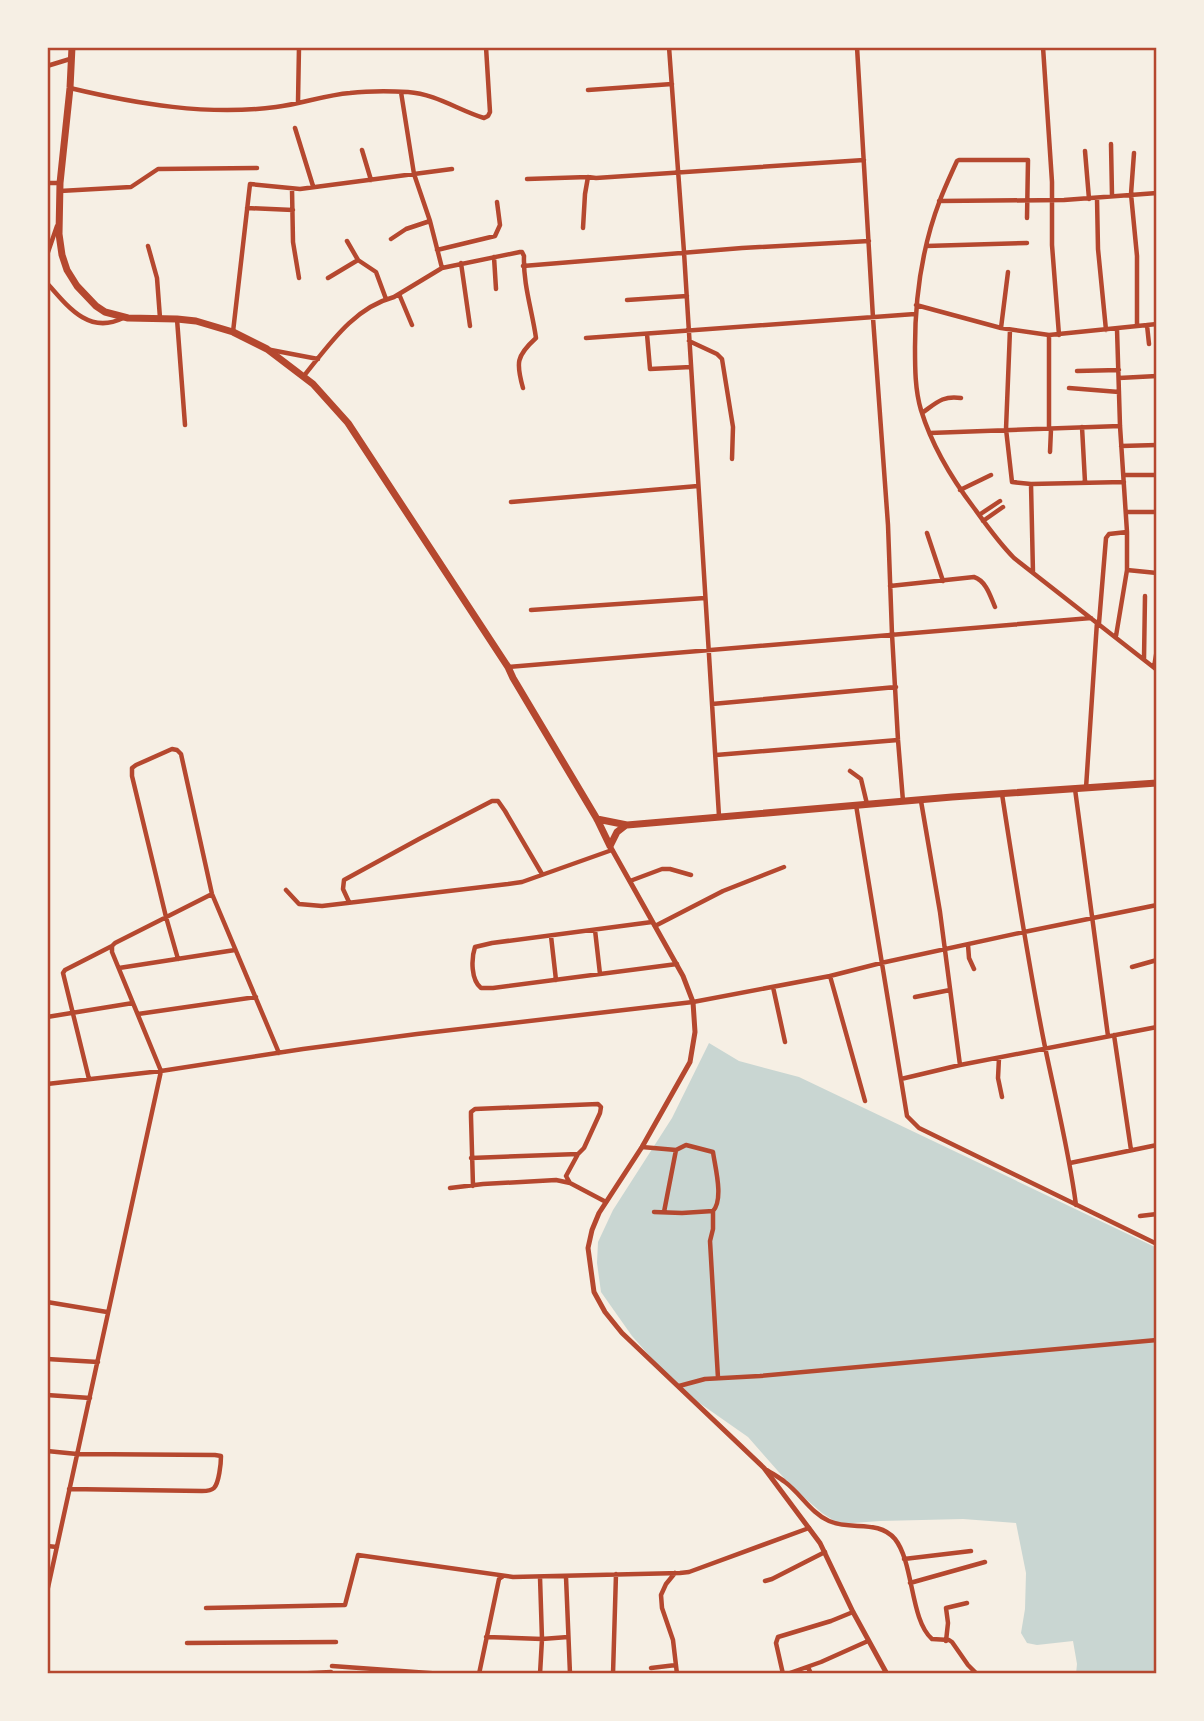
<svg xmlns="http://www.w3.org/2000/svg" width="1204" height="1721" viewBox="0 0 1204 1721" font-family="Karla,sans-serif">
  <rect width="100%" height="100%" fill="#f6efe4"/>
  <path fill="#c9d6d2" d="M 709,1043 L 739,1061 L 799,1077 L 1157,1248 L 1157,1674 L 1076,1674 L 1077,1664 L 1073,1641 L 1037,1645 L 1027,1643 L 1021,1633 L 1025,1609 L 1026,1573 L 1016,1523 L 963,1519 L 880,1521 L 839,1524 L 822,1513 L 792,1487 L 748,1437 L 698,1402 L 661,1369 L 632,1336 L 601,1292 L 597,1263 L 598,1242 L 613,1210 L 672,1118 Z"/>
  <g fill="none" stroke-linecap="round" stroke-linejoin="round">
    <path stroke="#b5482f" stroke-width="4.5" d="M 669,47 L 684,252 L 719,816
      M 857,47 L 873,318 L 888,525 L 892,634 L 898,740 L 903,801
      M 1043,47 L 1052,182 L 1052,245 L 1059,335
      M 47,66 L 70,59
      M 70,88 C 137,104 208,116 276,107 C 301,104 325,95 350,93 C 368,91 389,91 408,92 C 436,94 458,110 484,118 L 488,116 L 490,112 L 486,47
      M 588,90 L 672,84
      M 401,92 L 414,174 L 430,221 L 442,268
      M 298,102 L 299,47
      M 295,128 L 313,186
      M 1111,144 L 1112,195
      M 362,150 L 371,180
      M 1085,151 L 1089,199
      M 1134,153 L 1131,194 L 1137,256 L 1137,326
      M 527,179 L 588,177 L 596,178 L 864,160
      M 47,183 L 60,183
      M 292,189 L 293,242 L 299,278
      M 60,191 L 131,187 L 158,169 L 257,168
      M 1097,198 L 1098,249 L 1106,330
      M 939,201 L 1064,200 L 1157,193
      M 247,208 L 293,210
      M 1027,218 L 1028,160 L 959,160 L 957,161 C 951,174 945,187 940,200 C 922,247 915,297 915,347 C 915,368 915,390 921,410 C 932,446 952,479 974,508 C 987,526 999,543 1014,558 L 1157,670
      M 583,228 L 585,194 L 588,177
      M 391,239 L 406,229 L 430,221
      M 347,241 L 358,260
      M 148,246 L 157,278 L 160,318
      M 926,246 L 1027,243
      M 437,250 L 495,236 L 500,225 L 497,202
      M 47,255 L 57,226
      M 494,257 L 496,289
      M 461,263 L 470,326
      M 523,266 L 742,248 L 869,241
      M 328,278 L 358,260 L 376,272 L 386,299
      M 47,283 C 68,307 89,335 123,318
      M 399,294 L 412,325
      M 627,300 L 687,296
      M 916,305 L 1001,328 L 1049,335 L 1157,324
      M 177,319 L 185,425
      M 1147,325 L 1149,344
      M 1001,328 L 1008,272
      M 1010,330 L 1006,429 L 1012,482 L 1031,484 L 1124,482
      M 233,332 L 250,184 L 300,189 L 452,169
      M 647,334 L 650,369 L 691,367
      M 586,338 L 915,314
      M 689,341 L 717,354 L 722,359 L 733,427 L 732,459
      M 271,350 L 318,359
      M 1077,371 L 1119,370
      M 303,377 C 329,345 353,308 394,297 L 442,268 L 520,252 L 522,252 L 524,256 C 523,284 532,310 536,338 C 516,356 516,363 523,388
      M 1119,378 L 1157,376
      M 1069,388 L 1119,392
      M 922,413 C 936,403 943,395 961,398
      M 1082,427 L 1085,482
      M 1049,428 L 1049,335
      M 930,433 L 1120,426
      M 1121,446 L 1157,445
      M 1050,452 L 1051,429
      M 1124,475 L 1157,475
      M 1031,484 L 1033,573
      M 960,490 L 991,475
      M 511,502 L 698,486
      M 1126,512 L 1157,512
      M 979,515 L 1000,501
      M 983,521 L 1003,507
      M 927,533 L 943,581
      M 1127,570 L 1157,573
      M 890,586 L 974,577 C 986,581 990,595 995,607
      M 531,610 L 705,598
      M 1099,623 L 1106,538 L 1109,534 L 1127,532
      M 1116,636 L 1127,570 L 1127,532 L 1120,426 L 1117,329
      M 1144,659 L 1145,596
      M 508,667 C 702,651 896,633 1091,618
      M 1154,667 L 1157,649
      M 712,704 L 896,687
      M 716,755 L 898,740
      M 850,771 L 861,779 L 867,804
      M 1086,788 L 1097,622
      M 1075,789 L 1108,1036
      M 1002,794 C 1015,878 1028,963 1045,1047 C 1056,1100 1069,1152 1076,1205
      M 921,801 L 940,912 L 960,1065
      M 856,805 L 907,1116 L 919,1128 L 1157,1244
      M 630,881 L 662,869 L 670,869 L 691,875
      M 286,890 L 299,904 L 322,906 L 508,884 L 522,882 L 612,850
      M 349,902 L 343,889 L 344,880 L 419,839 L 492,801 L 498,801 L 505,811 L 542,874
      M 652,922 L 492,943 L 475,947 C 471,959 471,980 481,988 L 493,988 L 677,964
      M 655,926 L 723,891 L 784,867
      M 595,930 L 600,974
      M 551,936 L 556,980
      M 968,945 L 969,958 L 974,969
      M 178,959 L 166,917 L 132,776 L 132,768 L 136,765 L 172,749 L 177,750 L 181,754 L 212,894 L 279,1053
      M 1132,967 L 1157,960
      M 119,968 L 235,950
      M 830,976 L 865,1101
      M 773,987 L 785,1042
      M 915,997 L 950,990
      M 138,1014 L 256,997
      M 47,1017 L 133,1003
      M 1114,1035 L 1131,1150
      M 999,1058 L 998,1078 L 1002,1097
      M 89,1079 L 63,973 L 65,970 L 112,946
      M 901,1079 L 960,1065 L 1157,1027
      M 47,1084 L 161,1071 L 303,1049 L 417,1034 L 693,1002 L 830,976 L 881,963 L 1024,932 L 1157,905
      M 642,1147 L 676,1150 L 686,1145 L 713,1152 C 715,1167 724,1199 713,1211 L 682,1213 L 654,1212
      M 471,1158 L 578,1154
      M 1070,1163 L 1157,1145
      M 473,1186 L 471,1117 L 471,1112 L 475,1109 L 598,1104 L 601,1107 L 600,1113 L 584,1148 L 578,1154 L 566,1176 L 570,1183
      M 450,1188 L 483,1184 L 556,1180 L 570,1183 L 606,1202
      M 664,1212 L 676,1150
      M 713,1212 L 713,1229 L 710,1241 L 718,1378
      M 1140,1216 L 1157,1214
      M 47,1302 L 107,1312
      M 47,1359 L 98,1362
      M 679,1386 L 705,1379 L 760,1376 L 1157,1340
      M 47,1395 L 90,1398
      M 47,1451 L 77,1454 L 215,1455 L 221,1456 C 221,1463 219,1483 214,1488 C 212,1490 206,1491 202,1491 L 69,1489
      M 767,1470 C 773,1474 780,1478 785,1482 C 801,1494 811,1513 829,1521 C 851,1531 878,1519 895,1539 C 914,1563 910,1620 932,1639 L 949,1640 L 952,1642 L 968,1665 L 977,1674
      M 47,1546 L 57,1547
      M 904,1559 L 971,1551
      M 675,1573 L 666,1584 L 661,1595 L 662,1608 L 673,1640 L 677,1674
      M 566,1577 L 570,1674
      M 765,1581 L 772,1579 L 825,1552
      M 910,1583 L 985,1562
      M 47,1592 L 161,1071 L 112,952 L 112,946 L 115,943 L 212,894
      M 206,1608 L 345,1605 L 358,1555 L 513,1577 L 680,1573 L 689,1572 L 809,1528
      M 486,1637 L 542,1639 L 568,1637
      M 946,1641 L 948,1623 L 946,1608 L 967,1603
      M 187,1643 L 336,1642
      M 332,1666 L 443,1674
      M 808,1667 L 811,1674
      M 651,1668 L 676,1665
      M 293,1674 L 331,1672
      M 479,1674 L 499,1579 L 502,1577
      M 540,1674 L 542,1639 L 540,1577
      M 613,1674 L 616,1574
      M 783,1674 L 776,1643 L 778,1637 L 831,1621 L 853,1612
      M 787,1674 L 821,1662 L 868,1641"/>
    <path stroke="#b5482f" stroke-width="5" d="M 610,846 L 683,976 L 693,1002 L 695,1032 L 690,1062 L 642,1147 L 599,1213 L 592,1230 L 588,1248 L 594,1292 L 605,1312 L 622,1333 L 764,1468 L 820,1543 L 853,1612 L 887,1674"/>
    <path stroke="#b5482f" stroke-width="7" d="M 72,47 L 70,88 L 60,183 L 59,234 L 62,255 L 67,270 L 77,286 L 96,306 L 105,312 L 128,318 L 177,319 L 196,321 L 233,332 L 267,349 L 313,384 L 348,423 L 508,667 L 513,678 L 597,819 L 610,846
      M 597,819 L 627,825 L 952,797 L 1157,783
      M 610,846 L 617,832 L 626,825"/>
  </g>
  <rect width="1204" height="1721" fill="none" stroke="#f6efe4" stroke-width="98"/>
  <rect x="49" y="49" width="1106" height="1623" fill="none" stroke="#b5482f" stroke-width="2.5"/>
</svg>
